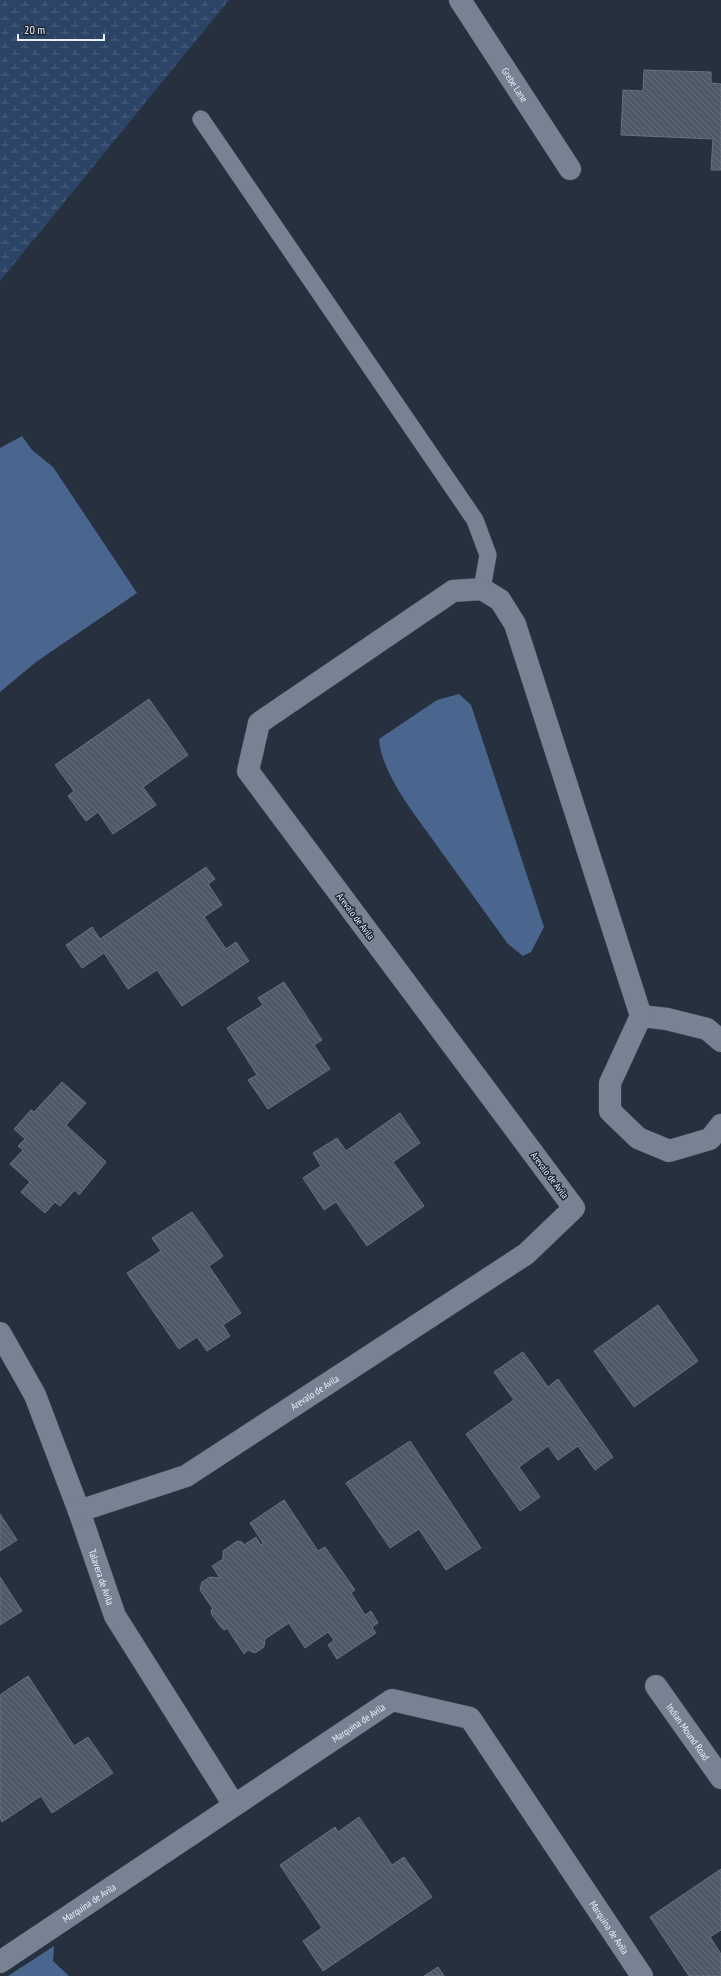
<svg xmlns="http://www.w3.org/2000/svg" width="721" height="1976" viewBox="0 0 721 1976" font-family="'PT Sans Narrow',sans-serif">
  <defs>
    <pattern id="wetland-marsh" width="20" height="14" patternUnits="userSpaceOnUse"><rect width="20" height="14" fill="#2c4567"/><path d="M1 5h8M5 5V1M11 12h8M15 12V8" fill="none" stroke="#4b607e"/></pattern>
    <pattern id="building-back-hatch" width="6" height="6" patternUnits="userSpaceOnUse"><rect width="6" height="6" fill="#4e5968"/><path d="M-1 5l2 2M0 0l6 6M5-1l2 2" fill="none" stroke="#68717e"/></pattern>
  </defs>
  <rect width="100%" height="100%" fill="#26303e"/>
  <path fill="url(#wetland-marsh)" d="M 0,0 L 229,0 L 0,281 Z"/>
  <path fill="#4a668e" d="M 22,436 L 32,450 L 53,467 L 137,593 L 36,662 L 0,692 L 0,448 Z
    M 459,694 L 471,705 L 544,927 L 531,952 L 523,956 L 508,944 C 485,913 463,881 440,850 C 419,819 382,777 379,739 L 437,700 Z
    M 54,1946 L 53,1961 L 69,1976 L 8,1976 Z"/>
  <path fill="url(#building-back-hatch)" stroke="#667281" d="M 644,70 L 711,72 L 711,83 L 721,84 L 721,170 L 711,170 L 713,139 L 621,135 L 623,90 L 643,91 Z
    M 149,699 L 188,755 L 143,787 L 156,805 L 113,834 L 98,812 L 86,821 L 68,796 L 74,791 L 55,765 Z
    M 206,867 L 215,879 L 208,884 L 222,905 L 204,917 L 226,949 L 236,942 L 249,961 L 182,1006 L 157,970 L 128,989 L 104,953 L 82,968 L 66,945 L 92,927 L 100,939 Z
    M 284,982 L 322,1040 L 314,1045 L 330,1069 L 268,1109 L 248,1080 L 257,1075 L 227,1028 L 263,1005 L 258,998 Z
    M 62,1082 L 86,1103 L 66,1125 L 106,1162 L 79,1195 L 75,1190 L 60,1206 L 55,1202 L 45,1213 L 21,1192 L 30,1182 L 10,1164 L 23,1150 L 18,1146 L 25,1139 L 14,1129 L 31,1110 L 34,1112 Z
    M 400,1113 L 420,1143 L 393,1162 L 424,1206 L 367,1246 L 336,1202 L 324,1210 L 303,1178 L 321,1166 L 313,1153 L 337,1138 L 346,1151 Z
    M 192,1212 L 223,1256 L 209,1266 L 241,1313 L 223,1325 L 230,1336 L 207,1351 L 197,1337 L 179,1349 L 127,1273 L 161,1251 L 152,1238 Z
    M 658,1305 L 698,1361 L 634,1407 L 594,1351 Z
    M 523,1352 L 548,1387 L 558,1379 L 613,1457 L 595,1470 L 578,1446 L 558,1460 L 548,1446 L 519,1467 L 540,1497 L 520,1511 L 466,1434 L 514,1400 L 494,1372 Z
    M 410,1441 L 481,1548 L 446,1570 L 419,1529 L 390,1548 L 346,1483 Z
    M 284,1500 L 318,1551 L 325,1547 L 355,1590 L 351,1593 L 365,1615 L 371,1611 L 378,1623 L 372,1627 L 376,1633 L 337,1659 L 328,1645 L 334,1640 L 328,1632 L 305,1648 L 289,1623 L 265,1639 L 264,1647 L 255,1653 L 248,1650 L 244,1654 L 227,1628 L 224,1630 L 221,1627 L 212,1615 L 211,1610 L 213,1609 L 200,1590 L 202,1582 L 210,1577 L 220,1578 L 212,1566 L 223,1559 L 223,1551 L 237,1541 L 242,1542 L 244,1545 L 256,1537 L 261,1545 L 263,1543 L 250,1523 Z
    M 0,1514 L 17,1540 L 0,1551 Z
    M 0,1577 L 22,1611 L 0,1625 Z
    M 28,1676 L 74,1746 L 88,1737 L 113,1773 L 52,1813 L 41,1796 L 2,1822 L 0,1818 L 0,1695 Z
    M 359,1817 L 392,1865 L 404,1857 L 432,1897 L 323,1971 L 303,1941 L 322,1928 L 280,1865 L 335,1827 L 338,1832 Z
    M 721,1869 L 721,1930 L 710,1937 L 721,1954 L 721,1976 L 689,1976 L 650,1917 Z
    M 438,1967 L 444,1976 L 424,1976 Z"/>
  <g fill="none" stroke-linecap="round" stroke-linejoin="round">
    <g stroke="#434c57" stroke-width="18">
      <path id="lane" d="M 201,119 L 475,520 L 488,555 L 482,589"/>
    </g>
    <g stroke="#434c57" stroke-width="23">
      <g id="street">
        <path id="s1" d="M 460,0 L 570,169"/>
        <path d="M 641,1016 L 667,1019 L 707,1029 L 721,1041"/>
        <path id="s2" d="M 0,1333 L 35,1395 L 79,1511 L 115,1616 L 234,1805"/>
        <path id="s3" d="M 79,1511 L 186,1476 L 526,1254 L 574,1208 L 248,771 L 259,723 L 453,591 L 482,589 L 500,600 L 515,624 L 641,1016 L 610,1083 L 610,1111 L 638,1138 L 669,1151 L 710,1139 L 721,1125"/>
        <path id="s4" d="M 656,1686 L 721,1778"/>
        <path id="s5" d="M 0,1962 L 392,1700 L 470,1718 L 642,1976"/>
      </g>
    </g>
    <use href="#lane" stroke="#778292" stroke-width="17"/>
    <use href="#street" stroke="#778292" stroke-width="22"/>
  </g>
  <g text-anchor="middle" stroke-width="3" stroke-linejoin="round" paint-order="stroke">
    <g font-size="10" fill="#e9f0f9" stroke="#1d2633">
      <text dy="4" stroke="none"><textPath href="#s1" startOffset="101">Grebe Lane</textPath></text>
      <text transform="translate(356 916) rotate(53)" y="4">Arevalo de Avila</text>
      <text transform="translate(550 1175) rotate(53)" y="4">Arevalo de Avila</text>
      <text dy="4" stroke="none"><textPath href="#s3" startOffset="266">Arevalo de Avila</textPath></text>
      <text dy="4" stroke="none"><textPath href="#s2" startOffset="265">Talavera de Avila</textPath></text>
      <text dy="4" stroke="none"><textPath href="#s5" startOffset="431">Marquina de Avila</textPath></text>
      <text dy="4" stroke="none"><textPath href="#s4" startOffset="56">Indian Mound Road</textPath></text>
      <text dy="4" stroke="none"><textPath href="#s5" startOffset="107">Marquina de Avila</textPath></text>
      <text dy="4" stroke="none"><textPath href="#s5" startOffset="803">Marquina de Avila</textPath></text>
    </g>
  </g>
  <path d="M18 34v6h86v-6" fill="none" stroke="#e9f0f9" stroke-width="2"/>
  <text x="24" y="34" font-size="12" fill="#e9f0f9" stroke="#1d2633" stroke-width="3" paint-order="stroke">20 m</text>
</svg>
